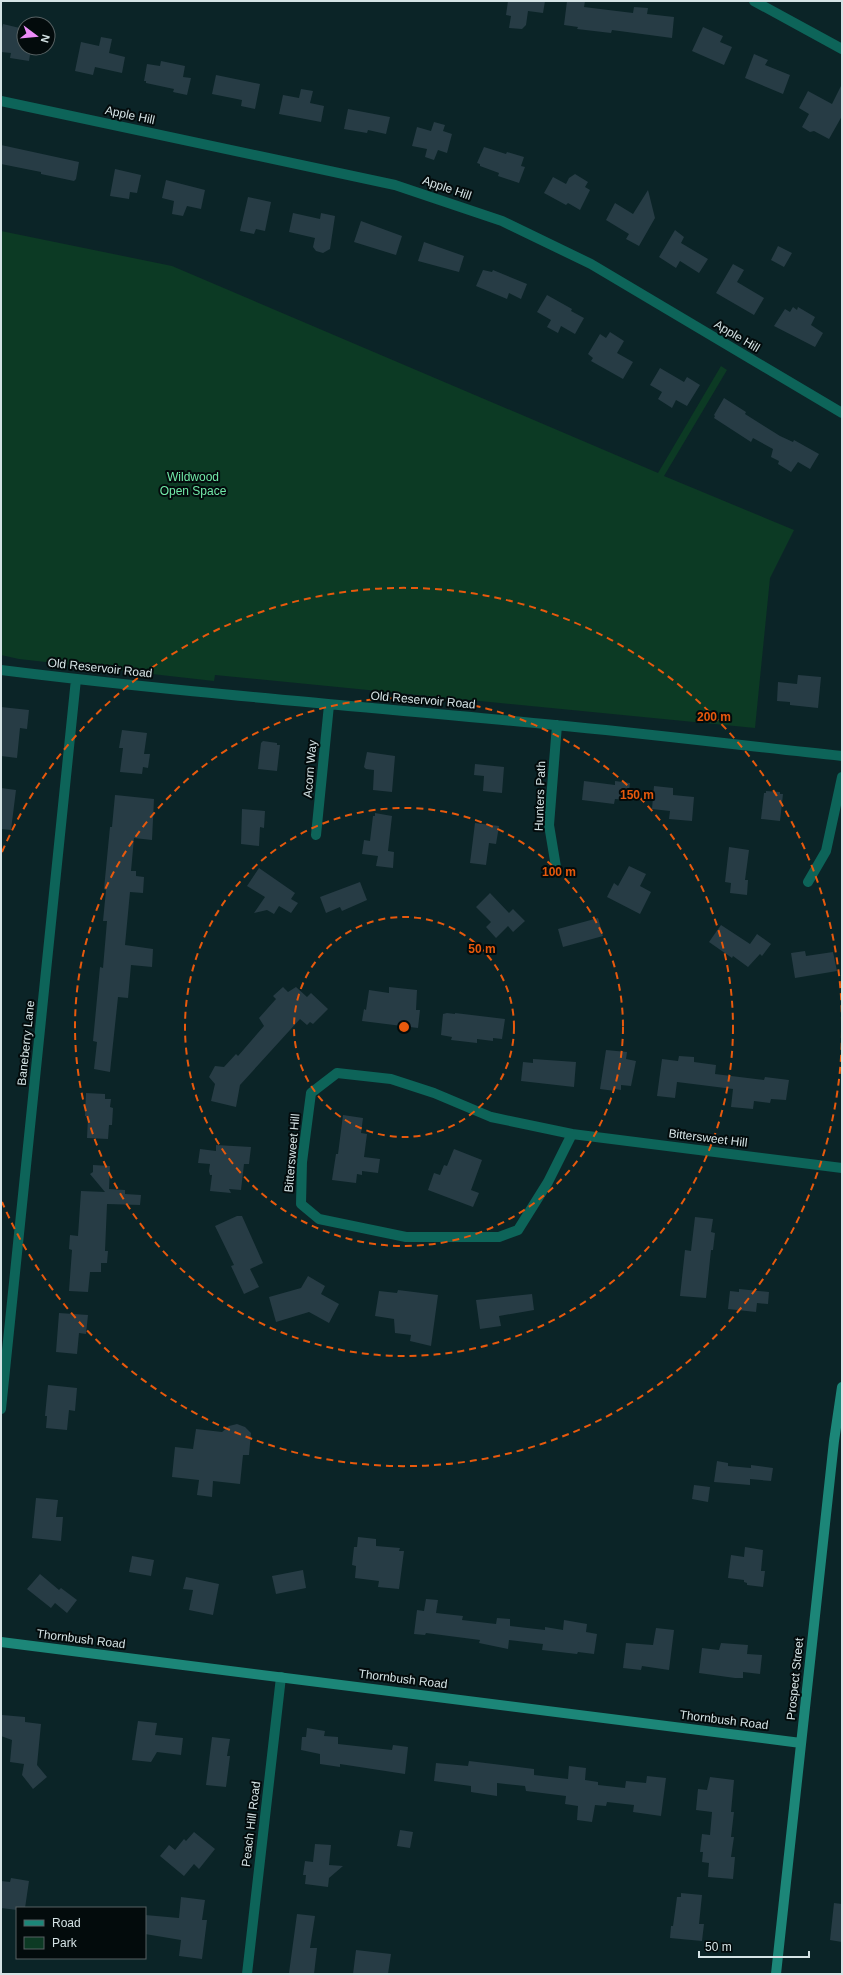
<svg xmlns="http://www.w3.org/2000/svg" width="843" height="1975" viewBox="0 0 843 1975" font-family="Helvetica,sans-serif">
  <rect width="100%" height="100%" fill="#0b2427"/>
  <path fill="#0c3a24" d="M 1,231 L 172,266 L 658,473 L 721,366 L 727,370 L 664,476 L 794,530 L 770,578 L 755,728 L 215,675 L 214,681 L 19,659 L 1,655 Z"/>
  <path fill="#273c45" d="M 508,1 L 545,1 L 543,13 L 528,11 L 526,25 L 522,29 L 509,28 L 511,16 L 506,15 Z
    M 567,1 L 585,1 L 584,7 L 633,13 L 634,7 L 648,8 L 647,14 L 674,17 L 672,38 L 612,30 L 611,33 L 577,29 L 578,27 L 564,25 Z
    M 3,24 L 24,29 L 24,48 L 31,48 L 29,61 L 10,58 L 11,53 L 1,52 L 1,33 Z
    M 703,27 L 723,36 L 720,42 L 732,47 L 724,65 L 692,51 Z
    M 101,37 L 112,39 L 109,53 L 125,57 L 122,73 L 95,67 L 93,75 L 75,71 L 81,42 L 99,46 Z
    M 754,54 L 768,60 L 765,65 L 790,75 L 783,94 L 745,78 Z
    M 161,61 L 185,66 L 183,77 L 191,78 L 187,95 L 173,92 L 174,89 L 146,83 L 146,81 L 144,81 L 147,64 L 160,66 Z
    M 216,75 L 260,84 L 255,109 L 241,106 L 242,100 L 212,94 Z
    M 842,84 L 842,116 L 829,139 L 814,131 L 810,132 L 802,127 L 809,114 L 799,108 L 808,91 L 832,104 Z
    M 301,89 L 313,91 L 310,103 L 324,106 L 321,122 L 279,114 L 283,95 L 299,98 Z
    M 348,109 L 390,117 L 386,134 L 368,130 L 367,133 L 344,129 Z
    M 434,122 L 445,125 L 443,131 L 452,134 L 447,153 L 438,150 L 434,160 L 425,157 L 427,149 L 412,146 L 417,127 L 431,131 Z
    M 1,145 L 79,162 L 76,179 L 74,181 L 41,174 L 41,172 L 1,164 Z
    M 484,147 L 506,154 L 507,152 L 524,157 L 521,166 L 525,167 L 519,183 L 498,176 L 499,173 L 480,166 L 480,164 L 477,163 Z
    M 115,169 L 141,175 L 137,193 L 130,192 L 129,199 L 110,196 Z
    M 575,174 L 588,182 L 585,187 L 590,190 L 580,210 L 568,203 L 566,205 L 544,193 L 553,177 L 566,184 L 569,178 Z
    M 166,180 L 205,190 L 201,209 L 187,206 L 183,216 L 172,214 L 174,201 L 162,198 Z
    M 648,190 L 655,218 L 639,246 L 626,239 L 629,234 L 606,220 L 615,203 L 633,214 Z
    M 248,197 L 271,202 L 265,231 L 256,229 L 254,234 L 240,231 Z
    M 293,213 L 320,219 L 321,213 L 335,216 L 330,249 L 323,253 L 316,251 L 313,247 L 315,238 L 289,232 Z
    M 361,221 L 402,236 L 396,255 L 354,242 Z
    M 675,230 L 684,237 L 681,243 L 708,259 L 699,273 L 680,261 L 676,268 L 659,257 Z
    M 424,242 L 464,256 L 459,272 L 418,261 Z
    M 778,246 L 792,253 L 784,267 L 771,260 Z
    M 733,264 L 744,270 L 737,282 L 764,298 L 754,315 L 716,293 Z
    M 483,270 L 492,272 L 493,270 L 527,284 L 521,299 L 509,293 L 507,299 L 476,286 Z
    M 547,295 L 572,309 L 571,311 L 584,318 L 575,334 L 561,326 L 558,333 L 547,327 L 551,320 L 537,312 Z
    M 793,307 L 797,310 L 798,307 L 815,317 L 811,325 L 823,333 L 815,347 L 774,326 L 785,309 L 790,312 Z
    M 610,332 L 624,341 L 617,353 L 633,362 L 623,379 L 591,361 L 593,358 L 588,354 L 600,334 L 606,338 Z
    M 660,368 L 684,382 L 687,377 L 700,385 L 687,406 L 676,400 L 672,408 L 658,399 L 662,392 L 650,385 Z
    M 724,398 L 746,412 L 745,414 L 780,436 L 793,442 L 794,440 L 819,454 L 810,469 L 798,462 L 791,472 L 778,464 L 779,461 L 771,457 L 773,449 L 753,438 L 751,442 L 714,418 L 715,416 L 714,415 Z
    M 798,675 L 821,677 L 818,708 L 790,705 L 790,702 L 777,701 L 778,682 L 797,684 Z
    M 1,707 L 29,710 L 27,729 L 20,728 L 17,758 L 1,756 Z
    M 122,730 L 147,733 L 144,754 L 150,754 L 148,768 L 143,767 L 142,774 L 120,772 L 123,748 L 119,748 Z
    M 263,741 L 277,743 L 277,745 L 280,745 L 277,771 L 258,769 L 261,743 Z
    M 367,752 L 395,756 L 392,792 L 373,790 L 374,770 L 366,769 L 364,767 Z
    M 475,764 L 504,767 L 502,793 L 483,791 L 484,776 L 474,775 Z
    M 584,781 L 615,785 L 615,781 L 630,783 L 628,800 L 615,799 L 614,804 L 582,800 Z
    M 654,786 L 673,788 L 673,795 L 694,797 L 692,821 L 669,819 L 670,811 L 652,809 Z
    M 1,788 L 16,790 L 11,830 L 1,829 Z
    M 766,791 L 780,792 L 780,794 L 783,794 L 780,821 L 761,819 L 764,793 L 766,793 Z
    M 115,795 L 154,799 L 152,840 L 134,838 L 131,871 L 136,871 L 136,876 L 144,877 L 143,893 L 130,892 L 125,945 L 153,949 L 152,967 L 131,965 L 128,998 L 118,997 L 110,1072 L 94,1069 L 97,1042 L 93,1041 L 100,967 L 103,968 L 107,921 L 103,921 L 106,890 L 104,889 L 110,827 L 112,827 Z
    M 242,809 L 265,811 L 264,828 L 260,827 L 259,846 L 241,844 Z
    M 375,813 L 392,816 L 388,851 L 394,852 L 393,868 L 376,866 L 378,856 L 362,854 L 364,840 L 370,841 L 373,816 L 375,816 Z
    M 475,823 L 499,826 L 496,844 L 489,843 L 486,865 L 470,863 Z
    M 729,847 L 749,850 L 745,880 L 748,880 L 747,895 L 730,893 L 731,883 L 725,882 Z
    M 629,866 L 646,874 L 640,886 L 651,892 L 640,914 L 607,897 L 614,883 L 618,886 Z
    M 259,868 L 295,893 L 291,899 L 298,903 L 291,913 L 279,906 L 274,914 L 267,910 L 254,913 L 265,897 L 247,886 Z
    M 360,882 L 367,900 L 342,911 L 340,907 L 326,913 L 320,897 Z
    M 490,893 L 509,913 L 513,909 L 525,921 L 513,932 L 508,926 L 496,938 L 486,927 L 491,922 L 476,907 Z
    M 598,918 L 603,936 L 563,947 L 558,929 Z
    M 721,925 L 750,944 L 757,934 L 771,944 L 762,956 L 760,954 L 748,967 L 733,956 L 732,958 L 709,942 Z
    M 805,951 L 806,956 L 833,952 L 837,971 L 795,978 L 791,953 Z
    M 283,987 L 288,992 L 296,987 L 307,997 L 311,993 L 328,1009 L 313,1024 L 310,1022 L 307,1025 L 300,1019 L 240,1085 L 236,1107 L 211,1101 L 215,1084 L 209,1077 L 215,1066 L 224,1067 L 236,1054 L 238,1056 L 264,1026 L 259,1018 L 276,999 L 273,996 Z
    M 389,987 L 417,990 L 416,1010 L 420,1010 L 418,1028 L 362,1021 L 364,1009 L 366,1010 L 369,990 L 389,993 Z
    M 447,1013 L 455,1014 L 455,1013 L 505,1019 L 502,1039 L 493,1038 L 493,1041 L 477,1039 L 477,1043 L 451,1040 L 452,1037 L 441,1035 L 443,1014 Z
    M 606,1050 L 627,1052 L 626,1059 L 636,1061 L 631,1086 L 621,1085 L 621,1090 L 615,1089 L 615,1091 L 600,1089 Z
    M 679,1056 L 694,1057 L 694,1062 L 716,1065 L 715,1074 L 764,1080 L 765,1077 L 789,1080 L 786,1100 L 771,1099 L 770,1103 L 754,1101 L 753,1109 L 731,1107 L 733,1089 L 677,1082 L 675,1098 L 657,1096 L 662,1059 L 678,1061 Z
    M 533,1059 L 576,1062 L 574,1087 L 521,1081 L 523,1062 L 533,1063 Z
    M 86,1093 L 105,1094 L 105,1099 L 111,1099 L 110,1107 L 113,1108 L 112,1125 L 109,1125 L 108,1139 L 87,1138 L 88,1116 L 85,1116 Z
    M 343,1115 L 363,1118 L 361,1133 L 367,1134 L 364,1157 L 380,1159 L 378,1173 L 362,1171 L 362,1175 L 357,1174 L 356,1183 L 332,1180 L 336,1154 L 338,1154 Z
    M 216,1145 L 251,1147 L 249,1164 L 244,1164 L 241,1190 L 229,1189 L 231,1193 L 210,1191 L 212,1175 L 210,1175 L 209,1171 L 210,1164 L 198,1163 L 200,1149 L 216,1151 Z
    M 454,1149 L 482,1160 L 471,1190 L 479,1193 L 473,1207 L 428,1190 L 434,1173 L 440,1175 L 444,1165 L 447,1166 Z
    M 93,1165 L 110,1166 L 109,1189 L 125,1190 L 125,1194 L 141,1195 L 140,1205 L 107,1204 L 105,1251 L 108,1251 L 107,1263 L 101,1263 L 101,1272 L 90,1272 L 88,1292 L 69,1291 L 72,1250 L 69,1249 L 70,1235 L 78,1236 L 81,1191 L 105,1192 L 90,1174 L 93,1172 Z
    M 237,1216 L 242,1216 L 263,1263 L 250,1269 L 259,1287 L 244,1294 L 231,1266 L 234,1265 L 215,1226 Z
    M 695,1217 L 713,1219 L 711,1232 L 715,1233 L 713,1250 L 711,1250 L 706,1298 L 680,1296 L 685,1250 L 691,1251 Z
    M 308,1276 L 325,1286 L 321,1294 L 339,1304 L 329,1323 L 309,1312 L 276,1322 L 269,1297 L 301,1288 Z
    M 739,1289 L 769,1292 L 768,1304 L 757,1303 L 756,1312 L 728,1309 L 730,1291 L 739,1292 Z
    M 398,1290 L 438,1295 L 431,1346 L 410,1341 L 411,1335 L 395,1333 L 394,1319 L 375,1316 L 379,1291 L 397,1293 Z
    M 532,1294 L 534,1310 L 499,1316 L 501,1326 L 480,1329 L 476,1300 Z
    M 59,1313 L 88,1315 L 86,1334 L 79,1333 L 77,1354 L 56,1352 Z
    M 48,1385 L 77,1388 L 75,1411 L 69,1410 L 67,1430 L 46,1428 L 47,1416 L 45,1416 Z
    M 237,1424 L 245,1427 L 251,1433 L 249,1455 L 243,1455 L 240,1484 L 213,1481 L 212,1497 L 197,1495 L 199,1480 L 172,1477 L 175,1447 L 193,1449 L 196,1429 L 222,1432 L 229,1426 Z
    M 717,1461 L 728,1463 L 728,1466 L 751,1468 L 751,1465 L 773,1468 L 771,1481 L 750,1479 L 750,1485 L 714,1482 Z
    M 694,1485 L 710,1487 L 708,1502 L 692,1499 Z
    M 36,1498 L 58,1500 L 56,1517 L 63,1517 L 61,1541 L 32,1538 Z
    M 358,1537 L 376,1539 L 376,1546 L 400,1548 L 399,1551 L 404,1551 L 399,1589 L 378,1587 L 379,1581 L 355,1578 L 356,1566 L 352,1565 L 354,1547 L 357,1547 Z
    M 745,1547 L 763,1550 L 761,1571 L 765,1571 L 763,1587 L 747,1585 L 747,1583 L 744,1582 L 744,1580 L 728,1578 L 731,1555 L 744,1557 Z
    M 132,1556 L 154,1560 L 151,1576 L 129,1572 Z
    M 303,1570 L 306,1588 L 276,1594 L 272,1576 Z
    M 40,1574 L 59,1590 L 61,1588 L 77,1600 L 67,1613 L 55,1603 L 51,1608 L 27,1589 Z
    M 186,1577 L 219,1584 L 213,1615 L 189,1610 L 193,1590 L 183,1589 Z
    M 426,1599 L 438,1600 L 436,1613 L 463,1616 L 462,1620 L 496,1624 L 497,1618 L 510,1619 L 510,1626 L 545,1630 L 545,1627 L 563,1630 L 564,1620 L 587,1624 L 586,1632 L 597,1634 L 594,1654 L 578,1652 L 577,1654 L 542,1650 L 543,1644 L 509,1640 L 508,1649 L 479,1643 L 480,1640 L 426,1633 L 425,1635 L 414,1634 L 417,1610 L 424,1611 Z
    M 656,1628 L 674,1630 L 669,1670 L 642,1666 L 641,1670 L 623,1668 L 626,1643 L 653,1645 Z
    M 721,1643 L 748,1645 L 747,1654 L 762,1655 L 760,1674 L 743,1672 L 743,1678 L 735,1678 L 699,1673 L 702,1648 L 719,1650 Z
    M 2,1715 L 25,1717 L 25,1722 L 41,1724 L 37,1765 L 47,1777 L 33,1789 L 22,1775 L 24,1764 L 10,1762 L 12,1740 L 1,1736 Z
    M 138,1721 L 157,1723 L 155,1735 L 183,1738 L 181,1755 L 157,1752 L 151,1762 L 132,1760 Z
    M 307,1728 L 325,1731 L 324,1736 L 338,1737 L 338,1744 L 392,1750 L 393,1745 L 408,1747 L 405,1774 L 340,1764 L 340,1767 L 320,1764 L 320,1754 L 301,1750 L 302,1737 L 306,1737 Z
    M 212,1737 L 230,1739 L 227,1756 L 230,1756 L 226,1787 L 206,1785 Z
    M 469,1761 L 534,1769 L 534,1775 L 568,1779 L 569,1766 L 586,1768 L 585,1780 L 598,1782 L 598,1785 L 625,1788 L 626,1781 L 646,1783 L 647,1776 L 666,1778 L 661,1816 L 633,1812 L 634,1805 L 607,1802 L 606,1806 L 595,1805 L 592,1822 L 577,1820 L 578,1806 L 565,1804 L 566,1796 L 526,1791 L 525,1786 L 497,1783 L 497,1796 L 471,1792 L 471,1786 L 434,1781 L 436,1763 L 468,1766 Z
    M 710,1777 L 734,1780 L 731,1812 L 734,1812 L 731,1837 L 734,1837 L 731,1857 L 735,1857 L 733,1879 L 708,1877 L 709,1863 L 702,1862 L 703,1852 L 700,1852 L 702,1834 L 710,1835 L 712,1812 L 696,1810 L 698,1789 L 707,1790 Z
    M 400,1830 L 413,1832 L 410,1848 L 397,1846 Z
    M 194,1832 L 215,1849 L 199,1869 L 194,1864 L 184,1876 L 160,1856 L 169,1845 L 175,1850 L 184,1839 L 186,1841 Z
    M 315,1844 L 331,1845 L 329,1865 L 343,1866 L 329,1878 L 328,1887 L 305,1884 L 306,1875 L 303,1875 L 305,1861 L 313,1862 Z
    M 11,1878 L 29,1881 L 25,1908 L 17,1908 L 17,1910 L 1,1908 L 1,1881 L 10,1882 Z
    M 681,1893 L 702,1895 L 699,1924 L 704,1924 L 702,1941 L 670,1938 L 671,1926 L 673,1926 L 677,1897 L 681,1897 Z
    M 181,1897 L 205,1900 L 202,1920 L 207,1920 L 202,1959 L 179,1956 L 181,1940 L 145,1934 L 145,1915 L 179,1918 Z
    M 834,1903 L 842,1904 L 842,1942 L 830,1940 Z
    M 297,1914 L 315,1916 L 310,1948 L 317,1948 L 314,1974 L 289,1973 Z
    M 356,1950 L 391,1954 L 388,1974 L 353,1974 Z"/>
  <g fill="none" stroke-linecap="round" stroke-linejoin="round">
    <path stroke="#0d6459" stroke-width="10" d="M 754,1 L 842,49
      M 1,101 L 395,185 L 502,221 L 591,264 L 842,413
      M 1,670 C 185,693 370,707 555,725 C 651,734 746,746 842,756
      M 316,835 L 329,705
      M 556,867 L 549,825 L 557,725
      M 808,882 L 826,851 L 842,777
      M 337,1073 L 391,1079 L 434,1093 L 491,1117 L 572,1134 L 548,1182 L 518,1230 L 499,1237 L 406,1237 L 319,1219 L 301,1204 L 302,1162 L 311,1093 Z
      M 572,1134 L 842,1168
      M 1,1409 L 76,679
      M 247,1974 L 281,1677"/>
    <path stroke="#1c8678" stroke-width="10" d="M 1,1642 L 801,1743
      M 776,1974 L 834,1441 L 842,1387"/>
  </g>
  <g fill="none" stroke="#e8590c" stroke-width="2" stroke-dasharray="7 5">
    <circle cx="404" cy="1027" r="110"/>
    <circle cx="404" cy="1027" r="219"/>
    <circle cx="404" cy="1027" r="329"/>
    <path d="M842 1031A438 438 0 0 1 2 1202M2 852A438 438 0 0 1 842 1023"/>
  </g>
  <g text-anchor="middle" stroke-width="4" stroke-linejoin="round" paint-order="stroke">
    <g font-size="12" fill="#d5e3e5" stroke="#030b0c">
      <text transform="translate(130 115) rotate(12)" y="4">Apple Hill</text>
      <text transform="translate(447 188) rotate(19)" y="4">Apple Hill</text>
      <text transform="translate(737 336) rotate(31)" y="4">Apple Hill</text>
      <text transform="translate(100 668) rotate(6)" y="4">Old Reservoir Road</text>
      <text transform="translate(423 700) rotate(5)" y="4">Old Reservoir Road</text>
      <text transform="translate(310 769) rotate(-85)" y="4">Acorn Way</text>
      <text transform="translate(540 796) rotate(-88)" y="4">Hunters Path</text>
      <text transform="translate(26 1043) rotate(-84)" y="4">Baneberry Lane</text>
      <text transform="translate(708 1138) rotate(7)" y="4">Bittersweet Hill</text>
      <text transform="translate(292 1153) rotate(-85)" y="4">Bittersweet Hill</text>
      <text transform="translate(81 1639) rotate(7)" y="4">Thornbush Road</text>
      <text transform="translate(403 1679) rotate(7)" y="4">Thornbush Road</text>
      <text transform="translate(795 1679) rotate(-84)" y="4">Prospect Street</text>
      <text transform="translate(724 1720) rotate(7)" y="4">Thornbush Road</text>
      <text transform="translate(251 1824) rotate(-83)" y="4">Peach Hill Road</text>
    </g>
    <g font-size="12" fill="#72eaa9" stroke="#030b0c">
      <text x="193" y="481">Wildwood<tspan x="193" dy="14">Open Space</tspan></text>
    </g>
  </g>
  <circle cx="404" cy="1027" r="6" fill="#e8590c" stroke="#030b0c" stroke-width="2"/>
  <g font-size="12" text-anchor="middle" font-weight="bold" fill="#e8590c" stroke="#030b0c" stroke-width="4" stroke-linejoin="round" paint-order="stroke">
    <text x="714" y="721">200 m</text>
    <text x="637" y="799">150 m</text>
    <text x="559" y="876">100 m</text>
    <text x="482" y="953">50 m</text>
  </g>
  <rect width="843" height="1975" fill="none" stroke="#d5e3e5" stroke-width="4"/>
  <rect x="16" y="1907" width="130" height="52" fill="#030b0c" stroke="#576163"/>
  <rect x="24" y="1920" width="20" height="6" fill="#1c8678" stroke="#576163"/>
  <text x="52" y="1927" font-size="12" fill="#d5e3e5">Road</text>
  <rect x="24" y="1937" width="20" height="12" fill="#0c3a24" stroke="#576163"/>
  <text x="52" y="1947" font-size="12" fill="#d5e3e5">Park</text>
  <g transform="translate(36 36) rotate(106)"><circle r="19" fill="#030b0c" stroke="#576163"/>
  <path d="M0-3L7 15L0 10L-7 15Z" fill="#ed8cf9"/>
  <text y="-6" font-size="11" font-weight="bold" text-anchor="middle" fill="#d5e3e5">N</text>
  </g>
  <path d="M699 1951v6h110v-6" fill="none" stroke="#d5e3e5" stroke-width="2"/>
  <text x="705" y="1951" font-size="12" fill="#d5e3e5" stroke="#030b0c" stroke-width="3" paint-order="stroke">50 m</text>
</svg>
